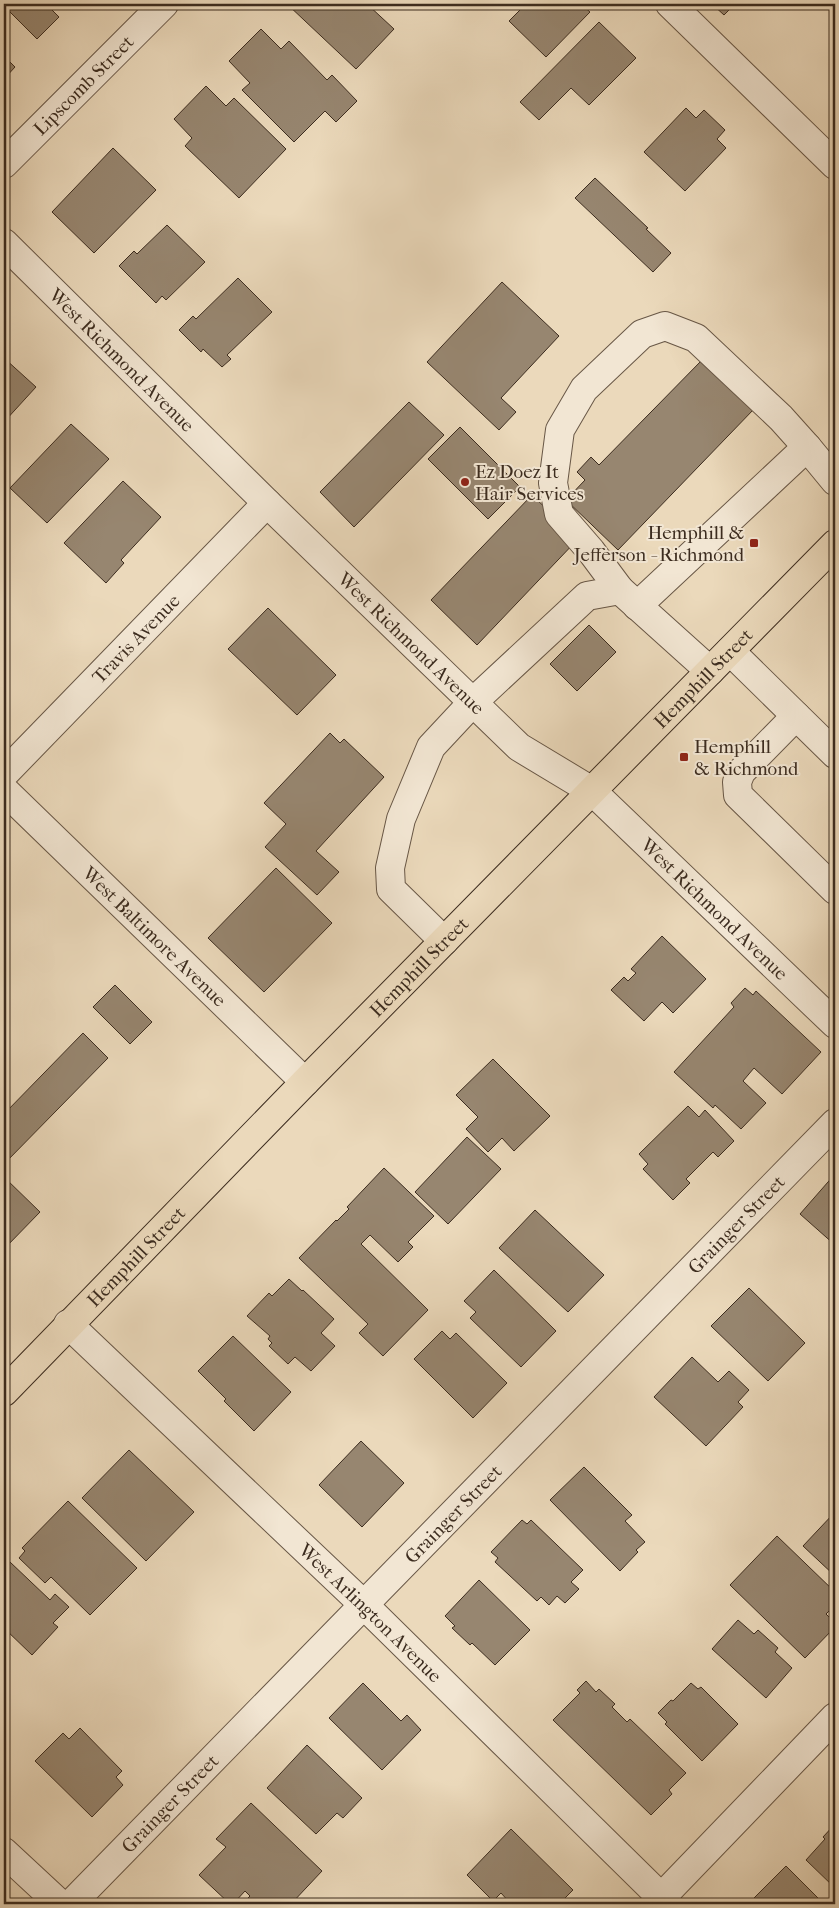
<svg xmlns="http://www.w3.org/2000/svg" width="839" height="1908" viewBox="0 0 839 1908" font-family="'IM FELL French Canon',serif">
  <rect width="100%" height="100%" fill="#ebd9bb"/>
  <filter id="stains"><feTurbulence type="fractalNoise" baseFrequency=".004" numOctaves="4"/><feColorMatrix values="0 0 0 0 .2 0 0 0 0 .09 0 0 0 0 .02 0 0 0 .5 -.17"/></filter>
  <radialGradient id="worn" r=".72"><stop offset=".6" stop-color="#630" stop-opacity="0"/><stop offset="1" stop-color="#630" stop-opacity=".3"/></radialGradient>
  <path fill="#978670" stroke="#3c2c1f" d="M 4,4 L 46,4 L 59,17 L 37,39 L 4,6 Z
    M 287,4 L 367,4 L 394,29 L 356,69 Z
    M 526,4 L 581,4 L 590,12 L 546,57 L 509,21 Z
    M 712,4 L 735,4 L 724,15 Z
    M 599,22 L 636,58 L 589,105 L 571,88 L 539,120 L 520,102 Z
    M 261,29 L 281,49 L 289,41 L 327,80 L 332,75 L 357,101 L 336,122 L 325,111 L 294,142 L 242,90 L 250,83 L 229,61 Z
    M 4,56 L 15,67 L 4,79 Z
    M 206,86 L 226,106 L 234,98 L 286,149 L 239,198 L 185,146 L 192,138 L 174,119 Z
    M 686,108 L 696,118 L 704,110 L 725,130 L 717,139 L 726,148 L 685,191 L 644,152 Z
    M 113,148 L 156,190 L 94,253 L 52,212 Z
    M 595,178 L 648,228 L 646,229 L 671,253 L 653,272 L 575,198 Z
    M 167,225 L 205,262 L 166,300 L 162,296 L 156,303 L 119,266 L 134,251 L 137,254 Z
    M 238,278 L 272,312 L 227,355 L 231,359 L 222,367 L 203,349 L 201,352 L 179,330 L 193,316 L 196,319 Z
    M 502,282 L 559,336 L 501,398 L 516,412 L 499,430 L 427,362 Z
    M 4,358 L 36,387 L 4,422 Z
    M 703,359 L 754,409 L 618,550 L 566,500 L 585,480 L 577,472 L 591,457 L 599,465 Z
    M 409,402 L 444,435 L 354,527 L 320,492 Z
    M 71,424 L 109,459 L 47,523 L 10,488 Z
    M 460,427 L 520,487 L 488,519 L 428,459 Z
    M 123,481 L 161,517 L 121,560 L 124,563 L 106,583 L 64,543 Z
    M 532,495 L 578,539 L 477,645 L 431,600 Z
    M 268,608 L 336,675 L 297,715 L 228,649 Z
    M 589,625 L 616,652 L 577,691 L 550,664 Z
    M 330,733 L 340,743 L 344,739 L 384,777 L 316,851 L 339,872 L 317,895 L 265,847 L 286,824 L 264,803 Z
    M 276,868 L 332,923 L 264,992 L 208,938 Z
    M 662,936 L 706,979 L 673,1013 L 662,1002 L 644,1021 L 611,990 L 624,977 L 628,981 L 636,973 L 631,969 Z
    M 115,985 L 152,1022 L 130,1044 L 93,1007 Z
    M 745,988 L 753,995 L 756,991 L 821,1052 L 782,1094 L 754,1068 L 743,1081 L 766,1103 L 741,1129 L 715,1105 L 713,1108 L 674,1072 L 734,1007 L 731,1003 Z
    M 83,1033 L 108,1058 L 4,1164 L 4,1114 Z
    M 493,1059 L 550,1116 L 514,1151 L 502,1138 L 488,1152 L 466,1129 L 478,1117 L 456,1095 Z
    M 688,1106 L 699,1117 L 705,1110 L 734,1141 L 718,1157 L 713,1152 L 686,1179 L 690,1183 L 673,1200 L 643,1169 L 648,1164 L 639,1154 Z
    M 467,1137 L 501,1169 L 448,1224 L 415,1192 Z
    M 384,1168 L 434,1216 L 408,1242 L 413,1247 L 398,1262 L 370,1235 L 361,1244 L 428,1310 L 383,1356 L 359,1333 L 368,1324 L 299,1258 L 336,1220 L 337,1221 L 349,1209 L 347,1207 Z
    M 835,1174 L 835,1245 L 800,1214 Z
    M 4,1177 L 40,1212 L 4,1249 Z
    M 535,1210 L 604,1275 L 568,1312 L 499,1248 Z
    M 494,1270 L 556,1331 L 521,1367 L 470,1318 L 476,1312 L 464,1301 Z
    M 289,1279 L 302,1291 L 303,1290 L 334,1319 L 321,1333 L 335,1346 L 311,1371 L 295,1357 L 288,1364 L 269,1346 L 272,1343 L 268,1339 L 270,1336 L 247,1316 L 269,1293 L 272,1296 Z
    M 749,1288 L 805,1343 L 768,1381 L 711,1326 Z
    M 442,1331 L 450,1339 L 456,1333 L 507,1383 L 473,1418 L 414,1359 Z
    M 233,1336 L 291,1392 L 254,1431 L 224,1401 L 226,1399 L 198,1371 Z
    M 692,1357 L 718,1382 L 729,1371 L 749,1390 L 738,1402 L 743,1407 L 706,1446 L 654,1397 Z
    M 361,1441 L 404,1483 L 362,1527 L 319,1485 Z
    M 129,1450 L 194,1512 L 146,1561 L 82,1498 Z
    M 584,1467 L 632,1515 L 625,1521 L 645,1542 L 636,1550 L 638,1552 L 620,1571 L 550,1500 Z
    M 68,1501 L 137,1568 L 90,1615 L 51,1577 L 45,1583 L 19,1558 L 25,1551 L 22,1548 Z
    M 835,1512 L 835,1576 L 803,1546 Z
    M 522,1520 L 527,1524 L 531,1520 L 583,1570 L 571,1582 L 579,1589 L 565,1603 L 557,1596 L 549,1605 L 541,1597 L 537,1601 L 495,1562 L 498,1558 L 491,1552 Z
    M 777,1536 L 835,1592 L 835,1605 L 826,1614 L 835,1623 L 835,1627 L 805,1658 L 730,1585 Z
    M 10,1562 L 50,1600 L 55,1594 L 69,1607 L 53,1623 L 58,1627 L 32,1655 L 4,1628 L 4,1569 Z
    M 479,1580 L 530,1630 L 495,1665 L 472,1643 L 470,1645 L 452,1628 L 455,1626 L 445,1616 Z
    M 738,1620 L 754,1634 L 758,1630 L 778,1648 L 775,1652 L 792,1668 L 766,1698 L 712,1649 Z
    M 586,1681 L 596,1692 L 599,1689 L 615,1704 L 612,1707 L 627,1722 L 630,1719 L 686,1773 L 669,1790 L 672,1794 L 651,1815 L 553,1720 L 580,1693 L 577,1690 Z
    M 363,1683 L 401,1721 L 407,1715 L 421,1730 L 382,1770 L 329,1718 Z
    M 691,1683 L 698,1689 L 701,1687 L 738,1724 L 702,1761 L 665,1724 L 667,1722 L 658,1713 L 671,1700 L 673,1701 Z
    M 80,1728 L 122,1771 L 116,1777 L 123,1785 L 92,1817 L 35,1761 L 63,1733 L 69,1739 Z
    M 307,1745 L 362,1798 L 343,1818 L 337,1813 L 316,1834 L 267,1788 Z
    M 251,1803 L 322,1871 L 291,1904 L 253,1904 L 247,1899 L 250,1896 L 245,1891 L 233,1904 L 230,1904 L 199,1875 L 226,1847 L 216,1839 Z
    M 835,1824 L 835,1888 L 806,1860 L 825,1839 L 823,1837 Z
    M 511,1829 L 573,1890 L 559,1904 L 511,1904 L 501,1893 L 493,1901 L 467,1875 Z
    M 786,1866 L 824,1904 L 750,1904 L 749,1903 Z"/>
  <g fill="none" stroke-linecap="round" stroke-linejoin="round">
    <g stroke="#685746" stroke-width="30">
      <g id="minor">
        <path d="M 670,4 L 835,165"/>
        <path id="s1" d="M 4,164 L 164,4"/>
        <path id="s2" d="M 4,243 L 267,503 L 519,747 L 592,791 L 835,1024"/>
        <path d="M 620,590 L 591,551 L 559,514 L 553,483 L 560,430 L 584,389 L 642,334 L 665,326 L 696,338 L 781,418 L 807,447"/>
        <path d="M 637,606 L 807,447 L 835,481"/>
        <path d="M 730,651 L 835,754"/>
        <path d="M 796,716 L 741,772 L 737,782 L 738,795 L 835,890"/>
        <path id="s3" d="M 4,774 L 267,503"/>
        <path id="s4" d="M 4,790 L 305,1082"/>
        <path d="M 444,941 L 391,889 L 390,868 L 401,819 L 431,747 L 473,702 L 587,596 L 620,590 L 710,671"/>
        <path id="s5" d="M 68,1324 L 364,1605 L 668,1904"/>
        <path d="M 4,1852 L 60,1904"/>
        <path id="s6" d="M 71,1904 L 835,1123"/>
        <path d="M 655,1904 L 835,1717"/>
      </g>
    </g>
    <g stroke="#3c2c1f" stroke-width="30">
      <g id="major">
        <path id="s7" d="M 4,1392 L 305,1082 L 835,544"/>
      </g>
    </g>
    <use href="#minor" stroke="#f2e6d3" stroke-width="28"/>
    <use href="#major" stroke="#ebd9bb" stroke-width="28"/>
  </g>
  <g fill="#8f2418" stroke="#f2e6d3" stroke-width="2">
    <circle cx="465" cy="482" r="5"/>
    <rect x="749" y="538" width="10" height="10" rx="2.5"/>
    <rect x="679" y="752" width="10" height="10" rx="2.5"/>
  </g>
  <g text-anchor="middle" stroke-width="4" stroke-linejoin="round" paint-order="stroke">
    <g font-size="19" fill="#3c2c1f" stroke="#f2e6d3">
      <text dy="7" stroke="none"><textPath href="#s1" startOffset="112">Lipscomb Street</textPath></text>
      <text dy="7" stroke="none"><textPath href="#s2" startOffset="166">West Richmond Avenue</textPath></text>
      <text dy="7" stroke="none"><textPath href="#s3" startOffset="189">Travis Avenue</textPath></text>
      <text dy="7" stroke="none"><textPath href="#s2" startOffset="571">West Richmond Avenue</textPath></text>
      <text dy="7" stroke="none"><textPath href="#s7" startOffset="999">Hemphill Street</textPath></text>
      <text dy="7" stroke="none"><textPath href="#s2" startOffset="976">West Richmond Avenue</textPath></text>
      <text dy="7" stroke="none"><textPath href="#s4" startOffset="210">West Baltimore Avenue</textPath></text>
      <text dy="7" stroke="none"><textPath href="#s7" startOffset="594">Hemphill Street</textPath></text>
      <text dy="7" stroke="none"><textPath href="#s6" startOffset="951">Grainger Street</textPath></text>
      <text dy="7" stroke="none"><textPath href="#s7" startOffset="189">Hemphill Street</textPath></text>
      <text dy="7" stroke="none"><textPath href="#s6" startOffset="546">Grainger Street</textPath></text>
      <text dy="7" stroke="none"><textPath href="#s5" startOffset="418">West Arlington Avenue</textPath></text>
      <text dy="7" stroke="none"><textPath href="#s6" startOffset="141">Grainger Street</textPath></text>
    </g>
    <g font-size="19" fill="#3c2c1f" stroke="#f2e6d3" text-anchor="start">
      <text x="475" y="478">Ez Doez It<tspan x="475" dy="22">Hair Services</tspan></text>
      <text x="744" y="539" text-anchor="end">Hemphill &amp;<tspan x="744" dy="22">Jefferson - Richmond</tspan></text>
      <text x="694" y="753">Hemphill<tspan x="694" dy="22">&amp; Richmond</tspan></text>
    </g>
  </g>
  <rect width="839" height="1908" fill="none" stroke="#ebd9bb" stroke-width="20"/>
  <rect x="5" y="5" width="829" height="1898" fill="none" stroke="#3c2c1f" stroke-width="2.5"/>
  <rect x="10" y="10" width="819" height="1888" fill="none" stroke="#3c2c1f"/>
  <rect width="100%" height="100%" filter="url(#stains)"/>
  <rect width="100%" height="100%" fill="url(#worn)"/>
</svg>
